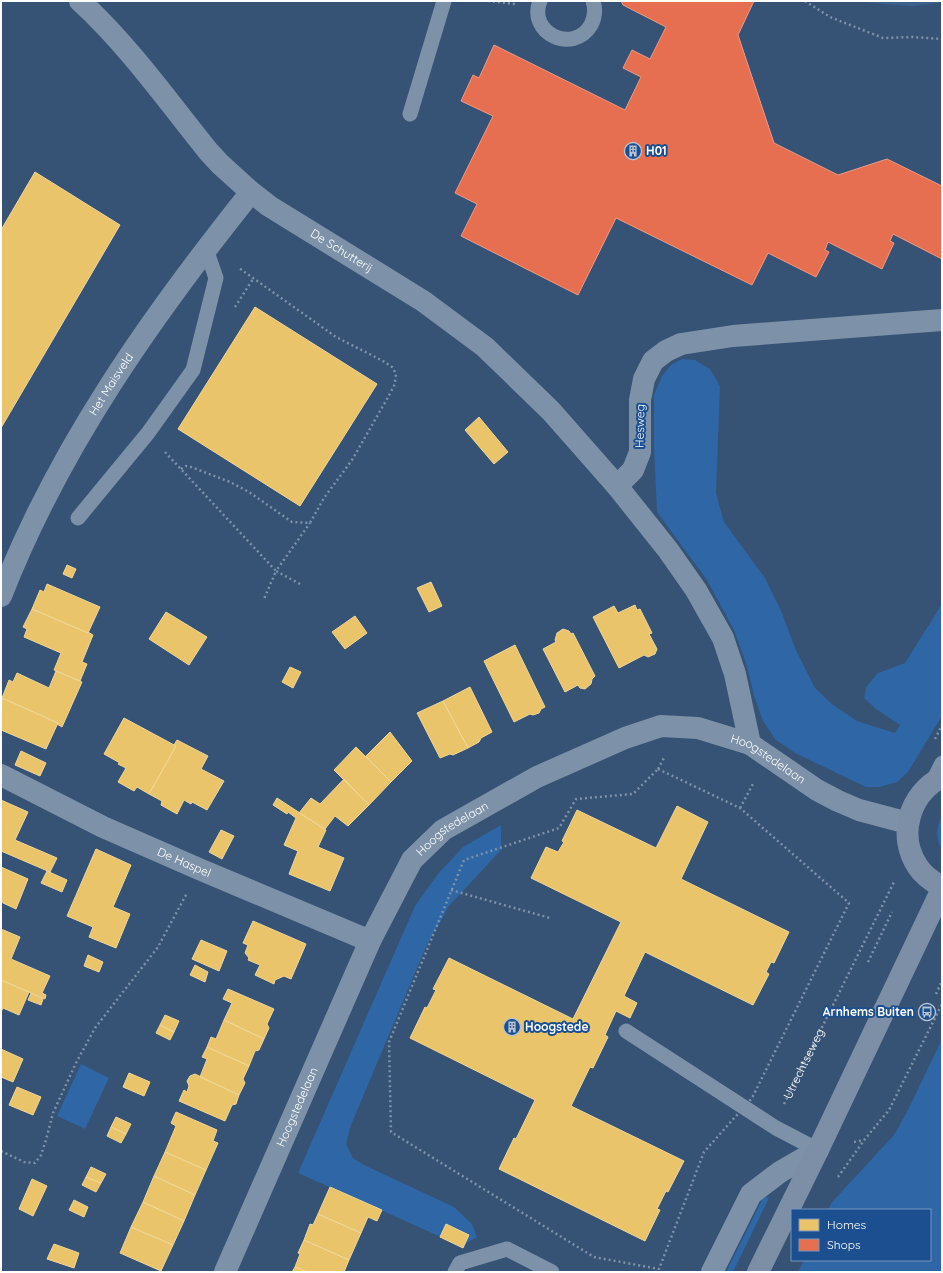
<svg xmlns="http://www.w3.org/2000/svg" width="943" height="1273" viewBox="0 0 943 1273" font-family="Quicksand,sans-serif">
  <rect width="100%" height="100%" fill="#365274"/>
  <path fill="#2f66a5" d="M 682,359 L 695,360 L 710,369 L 720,386 L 716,493 L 724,522 L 765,578 L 782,613 L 795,648 L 815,688 L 832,704 L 857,721 L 895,733 L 900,725 L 876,709 L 864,698 L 866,687 L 878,673 L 905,663 L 942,604 L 942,716 L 908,772 L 897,782 L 880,787 L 866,787 L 795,753 L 776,740 L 763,721 L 754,696 L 747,666 L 734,630 L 707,580 L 657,512 L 654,447 L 654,395 L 662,376 L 671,365 Z
    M 942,815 L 942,849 C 935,838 936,826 942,815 Z
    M 501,825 L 501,850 L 449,906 L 426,947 L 351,1125 L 346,1144 L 353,1158 L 364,1165 L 454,1207 L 472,1224 L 477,1237 L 461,1246 L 298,1173 L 415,906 L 437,875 L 463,847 Z
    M 942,1039 L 942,1272 L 798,1272 L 804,1260 L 930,1260 L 930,1210 L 828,1210 L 832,1202 L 894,1135 L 908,1110 Z
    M 81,1064 L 109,1078 L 85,1129 L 57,1116 Z
    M 764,1196 L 769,1198 L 733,1272 L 726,1272 Z"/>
  <path fill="#3b618d" d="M 859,1 L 942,1 L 939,3 L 912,6 L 882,4 Z"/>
  <path fill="#e9c46a" stroke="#f0d697" d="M 35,172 L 120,225 L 1,428 L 1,230 Z
    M 255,307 L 377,384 L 300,506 L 178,429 Z
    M 479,417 L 508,452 L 494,464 L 465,430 Z
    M 67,565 L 76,569 L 72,578 L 63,574 Z
    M 431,582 L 442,606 L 429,612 L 417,588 Z
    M 47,584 L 100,607 L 88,633 L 32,609 L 40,590 L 44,592 Z
    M 635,605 L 637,610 L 640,609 L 652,633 L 649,634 L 657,649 L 655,654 L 648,657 L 644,655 L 619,668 L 593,617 L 614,606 L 618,613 Z
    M 32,609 L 88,633 L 88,632 L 93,635 L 82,662 L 87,664 L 80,681 L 54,670 L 61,653 L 24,637 L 27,629 L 23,627 Z
    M 166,612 L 207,637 L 189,665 L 149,639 Z
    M 355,616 L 367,633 L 345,649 L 332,632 Z
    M 563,629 L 569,631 L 571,634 L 573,633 L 595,676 L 592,679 L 591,684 L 585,689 L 580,688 L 578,685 L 565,692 L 543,649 L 556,642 L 555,640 L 557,633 Z
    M 515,645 L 545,707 L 541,709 L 539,713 L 533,715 L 530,714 L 514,722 L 484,661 Z
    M 290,667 L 301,672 L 293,688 L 282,682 Z
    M 56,671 L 82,682 L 62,727 L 57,724 L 58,723 L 2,698 L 9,680 L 13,682 L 17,673 L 49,688 Z
    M 470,687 L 492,732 L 481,738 L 479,742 L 468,748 L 443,701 Z
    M 2,698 L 58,723 L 46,749 L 1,730 Z
    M 443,701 L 468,748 L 453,755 L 450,754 L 440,758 L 417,713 Z
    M 124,718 L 176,746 L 149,794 L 137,787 L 134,791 L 118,782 L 126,768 L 118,764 L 120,763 L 104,754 Z
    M 390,732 L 412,761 L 391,782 L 366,756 Z
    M 177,740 L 208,756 L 201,769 L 224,781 L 207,810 L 192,802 L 191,804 L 184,800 L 177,814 L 161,805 L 162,801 L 149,794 L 176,746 L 174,745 Z
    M 356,747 L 391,782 L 369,805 L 334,770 Z
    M 21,751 L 46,763 L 40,776 L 15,765 Z
    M 344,779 L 369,805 L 348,826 L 335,816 L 325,829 L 299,813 L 311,798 L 320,804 Z
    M 277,798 L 326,830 L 318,847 L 344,858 L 330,891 L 289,874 L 298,851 L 284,845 L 296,818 L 288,812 L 287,814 L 273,805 Z
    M 1,800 L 28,812 L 15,840 L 57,858 L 50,872 L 1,851 Z
    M 677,806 L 708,822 L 681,879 L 789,932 L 774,963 L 771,962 L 766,972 L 769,974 L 753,1005 L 645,952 L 624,996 L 637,1003 L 630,1018 L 616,1011 L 605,1035 L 608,1037 L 593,1068 L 590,1067 L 571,1106 L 684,1161 L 668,1192 L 666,1191 L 657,1209 L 660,1210 L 645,1241 L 499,1169 L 514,1138 L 516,1139 L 535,1100 L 410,1038 L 425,1007 L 427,1008 L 436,990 L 433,989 L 449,958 L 573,1019 L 621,922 L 531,878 L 546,847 L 558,852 L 564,842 L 562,841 L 577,810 L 656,848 Z
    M 221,830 L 234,836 L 222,859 L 209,852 Z
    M 96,849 L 131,865 L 113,907 L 130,914 L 116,948 L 89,937 L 93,927 L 67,916 Z
    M 1,867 L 28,879 L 16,909 L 1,902 Z
    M 47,871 L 67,880 L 62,892 L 41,883 Z
    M 253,921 L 306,944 L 291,979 L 284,976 L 275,980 L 274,984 L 255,975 L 260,965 L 248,960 L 249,958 L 245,953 L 248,945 L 243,943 Z
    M 1,929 L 20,937 L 11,959 L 50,976 L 42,993 L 46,995 L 45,999 L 1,980 Z
    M 201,940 L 227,951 L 219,971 L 192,959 Z
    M 88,955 L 103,962 L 99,972 L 84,966 Z
    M 195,965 L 208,972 L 205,982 L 190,975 Z
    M 1,980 L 29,992 L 19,1015 L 3,1008 L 1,1012 Z
    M 228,989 L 274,1009 L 267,1024 L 269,1028 L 264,1039 L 224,1020 L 232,1003 L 223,999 Z
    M 31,993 L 43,999 L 41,1005 L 28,1000 Z
    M 165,1015 L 179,1021 L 174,1032 L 160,1025 Z
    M 224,1020 L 264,1039 L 259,1050 L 255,1051 L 249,1066 L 207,1047 L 211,1037 L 216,1039 Z
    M 160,1025 L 174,1032 L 170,1040 L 156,1033 Z
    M 207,1047 L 249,1066 L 243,1079 L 245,1083 L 239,1095 L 200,1077 L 207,1059 L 202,1057 Z
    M 1,1049 L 23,1059 L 13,1082 L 1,1077 Z
    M 129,1073 L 150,1082 L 144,1096 L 123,1087 Z
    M 195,1074 L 239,1095 L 236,1104 L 232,1105 L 225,1121 L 179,1101 L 184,1090 L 187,1092 L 189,1086 L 187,1081 L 190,1076 Z
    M 17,1087 L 41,1097 L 33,1115 L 9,1105 Z
    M 176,1112 L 217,1130 L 213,1141 L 218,1143 L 206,1170 L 165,1152 L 176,1126 L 171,1123 Z
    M 116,1117 L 131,1124 L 126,1134 L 111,1127 Z
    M 111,1127 L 126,1134 L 121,1143 L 107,1136 Z
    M 165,1152 L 206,1170 L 195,1195 L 154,1176 Z
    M 91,1167 L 106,1174 L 101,1183 L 86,1177 Z
    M 154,1176 L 195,1195 L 184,1221 L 143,1202 Z
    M 86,1177 L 101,1183 L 96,1192 L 82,1185 Z
    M 32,1179 L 47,1186 L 33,1216 L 19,1209 Z
    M 330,1187 L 382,1210 L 377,1221 L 368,1217 L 361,1233 L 318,1214 Z
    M 74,1200 L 88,1207 L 84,1217 L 69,1210 Z
    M 143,1202 L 184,1221 L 173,1245 L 131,1227 Z
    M 318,1214 L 361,1233 L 349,1260 L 304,1240 L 310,1224 L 313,1225 Z
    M 446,1224 L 469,1235 L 463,1248 L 440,1237 Z
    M 131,1227 L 173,1245 L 161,1271 L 120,1253 Z
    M 304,1240 L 349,1260 L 344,1272 L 307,1272 L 295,1267 L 300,1254 L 298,1253 Z
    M 54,1244 L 79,1253 L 74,1268 L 47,1259 Z
    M 295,1267 L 307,1272 L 292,1272 Z"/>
  <path fill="#e76f51" stroke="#ee9a85" d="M 621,1 L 754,1 L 738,35 L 774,143 L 838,175 L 887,159 L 942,186 L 942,259 L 893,234 L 890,241 L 894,243 L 882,269 L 828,242 L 825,250 L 829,252 L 816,277 L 768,253 L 752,285 L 616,218 L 578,295 L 461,236 L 477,204 L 455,193 L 493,116 L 461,101 L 473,75 L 479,78 L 494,45 L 625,110 L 641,77 L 623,68 L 632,50 L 650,59 L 666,27 L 623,5 Z"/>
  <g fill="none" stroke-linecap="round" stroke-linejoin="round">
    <g stroke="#7d92a8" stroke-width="2.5" stroke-dasharray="2 3" stroke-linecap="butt">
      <path d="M 488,1 L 515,4"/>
      <path d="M 805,1 L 830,17 L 883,38 L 912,37 L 942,39"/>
      <path d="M 235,307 L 253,279"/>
      <path d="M 165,452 L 276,571 L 264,599"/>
      <path d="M 181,469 L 186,466 L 191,467 L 230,482 L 249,492 L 292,522 L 310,523 L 324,498 L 352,460 L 387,399 L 394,386 L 396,377 L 395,372 L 392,367 L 383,361 L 336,337 L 239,268"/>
      <path d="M 300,584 L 276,571 L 310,523"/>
      <path d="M 935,739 L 942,725"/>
      <path d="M 658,769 L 740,808 L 849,903 L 752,1098 L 704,1152 L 659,1269 L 594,1257 L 391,1132 L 389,1042 L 464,860 L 559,828 L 576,799 L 633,794 Z"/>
      <path d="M 658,769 L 665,756"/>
      <path d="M 740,808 L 754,782"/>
      <path d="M 451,890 L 550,918"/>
      <path d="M 868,962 L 892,912"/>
      <path d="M 936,994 L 942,981"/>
      <path id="s1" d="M 784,1104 L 894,882"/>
      <path d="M 854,1142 L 864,1140"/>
      <path d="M 1,1151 L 24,1162 L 35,1163 L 41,1155 L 46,1140 L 53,1113 L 76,1063 L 95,1028 L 158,947 L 187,893"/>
      <path d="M 838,1177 L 865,1139 L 889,1110 L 942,1004"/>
    </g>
    <path stroke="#7d92a8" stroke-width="15" d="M 540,1 C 527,33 573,55 591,25 C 595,17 596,10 593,1
      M 410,114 L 444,1
      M 78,518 L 148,433 L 193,370 L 216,278 L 206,249
      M 933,781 L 942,763
      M 626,1031 L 776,1128 L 818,1150
      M 455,1272 L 460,1263 L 507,1249 L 552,1272"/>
    <g stroke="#7d92a8" stroke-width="22">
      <path id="s2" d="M 80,1 C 128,45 167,100 208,151 L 220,164 L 251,192 L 269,206 L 423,301 L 485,347 L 551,411 L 617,486 L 668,550 L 696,590 L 723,638 L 735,674 L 750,744"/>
      <path d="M 617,486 L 633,470 L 640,452 L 640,400 L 644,379 L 653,361 L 666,351 L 681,344 L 733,336 L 942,320"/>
      <path id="s3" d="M 1,596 C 59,447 152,316 251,192"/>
      <path id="s4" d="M 1,775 L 103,827 L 199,869 L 370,941"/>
      <path id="s5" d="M 225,1272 L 370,941 L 412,860 L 443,830 L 537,777 L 625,738 L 661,726 L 698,728 L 750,744 L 817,790 L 838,801 L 859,810 L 908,823"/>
      <path d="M 712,1272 L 751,1194 L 780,1172 L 818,1150"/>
    </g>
    <path stroke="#7d8ea7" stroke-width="22" d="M 942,777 C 909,794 897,836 918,867 C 924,876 933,882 942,887
      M 758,1272 L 818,1150 L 942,889"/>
  </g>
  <defs>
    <g id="building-ring" transform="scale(0.9)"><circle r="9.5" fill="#1b4f8f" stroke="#b9c2ce" stroke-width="1.5"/><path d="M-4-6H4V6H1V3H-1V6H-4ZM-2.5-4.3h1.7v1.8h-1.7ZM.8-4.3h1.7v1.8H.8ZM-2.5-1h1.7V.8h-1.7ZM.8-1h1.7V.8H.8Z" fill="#b9c2ce"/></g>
    <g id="bus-ring" transform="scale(0.9)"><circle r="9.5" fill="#1b4f8f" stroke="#b9c2ce" stroke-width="1.5"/><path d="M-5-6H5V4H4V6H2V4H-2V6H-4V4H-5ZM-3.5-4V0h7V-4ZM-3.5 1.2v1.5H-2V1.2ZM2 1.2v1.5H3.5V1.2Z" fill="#b9c2ce"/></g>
  </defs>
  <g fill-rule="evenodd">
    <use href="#building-ring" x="633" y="151"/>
    <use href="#bus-ring" x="927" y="1012"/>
    <use href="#building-ring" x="512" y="1027"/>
  </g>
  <g text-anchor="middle" stroke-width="4" stroke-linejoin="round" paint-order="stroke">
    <g font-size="12" font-weight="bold" fill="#fff" stroke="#1b4f8f" text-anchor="start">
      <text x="646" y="155">H01</text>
      <text x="914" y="1016" text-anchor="end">Arnhems Buiten</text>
      <text x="525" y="1031">Hoogstede</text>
    </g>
    <g font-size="12" fill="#fff" stroke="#1b4f8f">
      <text dy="4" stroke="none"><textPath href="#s2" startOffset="365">De Schutterij</textPath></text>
      <text dy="4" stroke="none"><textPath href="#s3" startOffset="239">Het Maisveld</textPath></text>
      <text transform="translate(640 426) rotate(-89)" y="4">Hesweg</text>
      <text dy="4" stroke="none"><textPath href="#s5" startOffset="852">Hoogstedelaan</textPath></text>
      <text dy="4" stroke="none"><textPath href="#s5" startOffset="504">Hoogstedelaan</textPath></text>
      <text dy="4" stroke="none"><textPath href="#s4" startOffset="203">De Haspel</textPath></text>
      <text dy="4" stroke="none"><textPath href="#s1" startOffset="45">Utrechtseweg</textPath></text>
      <text dy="4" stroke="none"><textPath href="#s5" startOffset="180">Hoogstedelaan</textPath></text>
    </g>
  </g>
  <rect width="943" height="1273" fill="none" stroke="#ffffff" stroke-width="4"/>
  <rect x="791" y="1209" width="140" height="52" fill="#1b4f8f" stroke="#7695bc"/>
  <rect x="799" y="1219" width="20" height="12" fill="#e9c46a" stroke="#7695bc"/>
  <text x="827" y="1229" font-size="12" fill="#ffffff">Homes</text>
  <rect x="799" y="1239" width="20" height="12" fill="#e76f51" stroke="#7695bc"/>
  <text x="827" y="1249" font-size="12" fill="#ffffff">Shops</text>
</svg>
